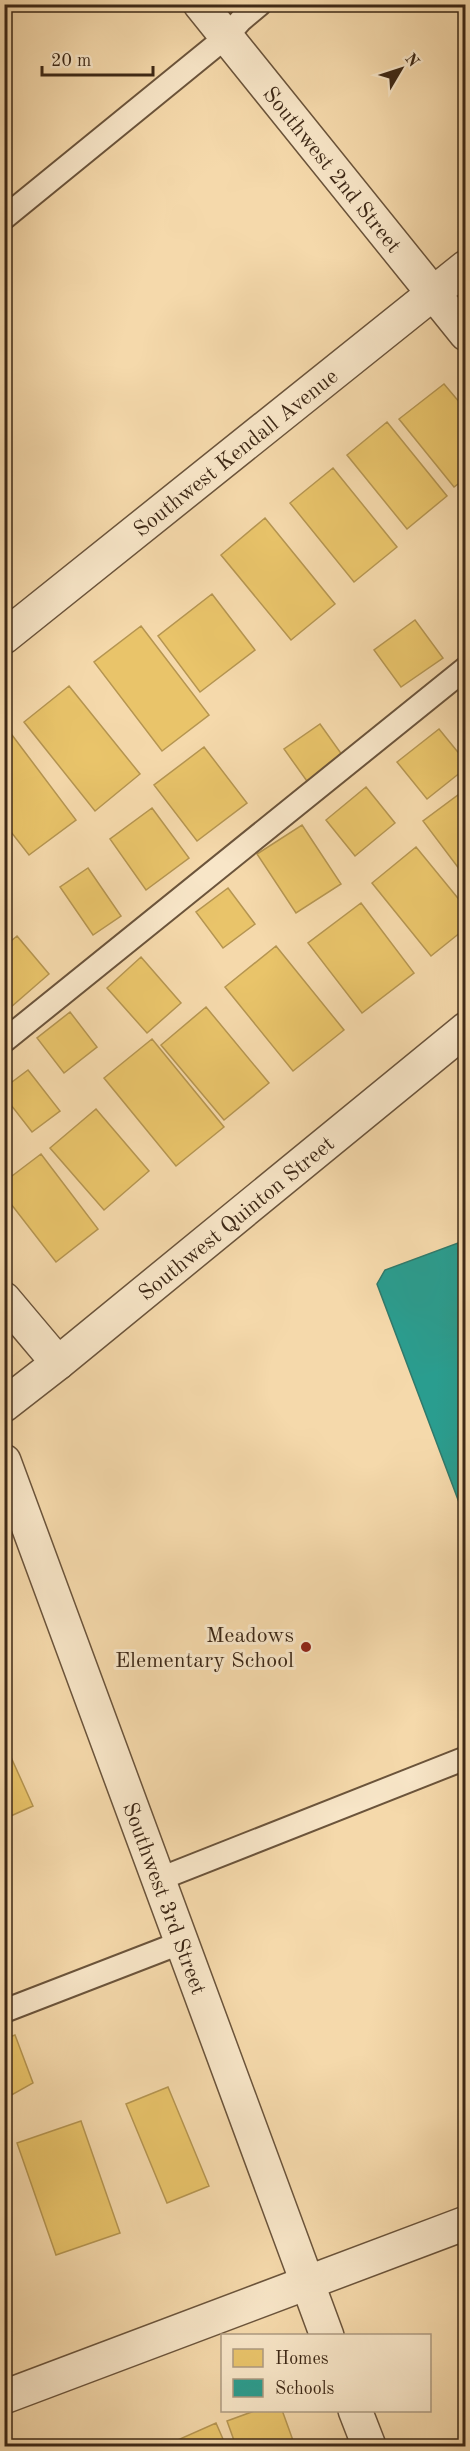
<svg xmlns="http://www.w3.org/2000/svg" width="470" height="2451" viewBox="0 0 470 2451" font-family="'Old Standard TT',serif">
  <rect width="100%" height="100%" fill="#f5d9ab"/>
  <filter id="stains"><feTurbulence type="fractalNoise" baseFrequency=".00333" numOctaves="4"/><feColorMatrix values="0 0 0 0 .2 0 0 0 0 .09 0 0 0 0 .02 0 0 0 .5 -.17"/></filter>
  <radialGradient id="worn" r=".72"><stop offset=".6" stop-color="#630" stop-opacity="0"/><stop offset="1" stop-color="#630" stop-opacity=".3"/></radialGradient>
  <path fill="#e9c46a" stroke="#b59551" stroke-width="1.5" d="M 444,384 L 466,410 L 466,478 L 454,487 L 399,419 Z
    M 387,422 L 447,496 L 407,529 L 347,455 Z
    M 333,468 L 397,547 L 354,582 L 290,503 Z
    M 265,518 L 335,604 L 291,640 L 221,555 Z
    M 212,594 L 255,650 L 200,692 L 158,636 Z
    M 415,620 L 443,658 L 401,687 L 374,650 Z
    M 141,626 L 209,715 L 162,751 L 94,662 Z
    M 69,686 L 140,774 L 95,811 L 24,722 Z
    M 320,724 L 345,759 L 309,784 L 284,749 Z
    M 439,729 L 466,762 L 466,768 L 427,799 L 397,762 Z
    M 9,731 L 76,820 L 29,855 L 4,823 L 4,735 Z
    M 204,747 L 247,803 L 197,841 L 154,785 Z
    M 366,787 L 395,823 L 355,856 L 326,820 Z
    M 466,789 L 466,878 L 423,821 Z
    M 152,808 L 189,858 L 146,890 L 110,839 Z
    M 302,825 L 341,884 L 296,913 L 257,854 Z
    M 416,847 L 466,908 L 466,928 L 431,956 L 372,883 Z
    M 88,868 L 121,916 L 93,935 L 60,887 Z
    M 228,888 L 255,924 L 223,948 L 196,912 Z
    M 361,903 L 414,973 L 362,1013 L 308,943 Z
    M 17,936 L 49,974 L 11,1007 L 4,1000 L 4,947 Z
    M 276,946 L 344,1030 L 293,1071 L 225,987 Z
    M 141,957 L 181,1003 L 147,1033 L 107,988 Z
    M 206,1007 L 269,1083 L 224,1120 L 161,1045 Z
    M 70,1012 L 97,1047 L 64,1073 L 37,1038 Z
    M 152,1039 L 224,1127 L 176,1166 L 104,1078 Z
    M 28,1070 L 60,1111 L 32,1132 L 4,1096 L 4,1088 Z
    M 96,1109 L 149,1171 L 104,1210 L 50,1148 Z
    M 41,1154 L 98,1229 L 56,1262 L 4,1195 L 4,1182 Z
    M 10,1755 L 33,1806 L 4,1819 L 4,1757 Z
    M 15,2035 L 33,2083 L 8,2097 L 4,2088 L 4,2039 Z
    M 168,2087 L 209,2186 L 167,2203 L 126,2104 Z
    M 81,2121 L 120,2233 L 56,2255 L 17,2143 Z
    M 257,2410 L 282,2410 L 295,2446 L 236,2446 L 227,2421 Z
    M 216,2423 L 226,2446 L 175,2446 L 173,2442 Z"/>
  <path fill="#2a9d8f" stroke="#307a6b" stroke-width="1.5" d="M 466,1240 L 466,1508 L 460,1505 L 377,1284 L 385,1270 Z"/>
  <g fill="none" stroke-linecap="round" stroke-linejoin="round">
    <g stroke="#6b543b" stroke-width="26">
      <path id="service" d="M 4,218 L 226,37 L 241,20 L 260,4
        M 4,1041 L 466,668
        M 157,1880 L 466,1758
        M 4,2011 L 180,1943"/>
    </g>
    <g stroke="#6b543b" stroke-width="36">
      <g id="minor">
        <path id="s1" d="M 200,4 L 466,334"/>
        <path id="s2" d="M 4,637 L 466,267"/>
        <path d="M 4,1299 L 58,1363"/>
        <path id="s3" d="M 4,1405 L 58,1363 L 466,1029"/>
        <path id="s4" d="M 4,1461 L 327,2336"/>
        <path d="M 355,2410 L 369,2446"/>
      </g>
    </g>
    <g stroke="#6b543b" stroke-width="36">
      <path id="tertiary" d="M 4,2397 L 466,2223"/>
    </g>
    <use href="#service" stroke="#f8e6c8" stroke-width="22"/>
    <use href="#minor" stroke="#f8e6c8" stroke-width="33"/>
    <use href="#tertiary" stroke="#f8e6c8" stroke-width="33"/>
  </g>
  <circle fill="#8f2418" stroke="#f8e6c8" stroke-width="2" cx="306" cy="1647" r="6"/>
  <g text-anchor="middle" stroke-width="6" stroke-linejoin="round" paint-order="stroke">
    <g font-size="22" fill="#3d2816" stroke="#f8e6c8">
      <text dy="8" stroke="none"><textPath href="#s1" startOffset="212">Southwest 2nd Street</textPath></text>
      <text dy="8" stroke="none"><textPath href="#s2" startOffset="296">Southwest Kendall Avenue</textPath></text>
      <text dy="8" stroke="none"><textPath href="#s3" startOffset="298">Southwest Quinton Street</textPath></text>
      <text dy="8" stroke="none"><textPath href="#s4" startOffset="466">Southwest 3rd Street</textPath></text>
    </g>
    <g font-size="22" fill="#3d2816" stroke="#f8e6c8" text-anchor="end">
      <text x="294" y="1642">Meadows<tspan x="294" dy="25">Elementary School</tspan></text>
    </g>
  </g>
  <rect width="470" height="2451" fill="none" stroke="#f5d9ab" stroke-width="24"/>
  <rect x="6" y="6" width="458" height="2439" fill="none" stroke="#3d2816" stroke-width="3"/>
  <rect x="12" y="12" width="446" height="2427" fill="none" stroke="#3d2816" stroke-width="1.5"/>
  <rect x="221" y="2334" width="210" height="78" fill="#f8e6c8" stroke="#ad9a81" stroke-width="1.5"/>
  <rect x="233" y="2349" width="30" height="18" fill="#e9c46a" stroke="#ad9a81" stroke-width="1.5"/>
  <text x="275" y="2364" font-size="18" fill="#3d2816">Homes</text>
  <rect x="233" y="2379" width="30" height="18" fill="#2a9d8f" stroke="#ad9a81" stroke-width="1.5"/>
  <text x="275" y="2394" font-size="18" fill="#3d2816">Schools</text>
  <g transform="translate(401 69) rotate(51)" stroke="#f8e6c8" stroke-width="4.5" paint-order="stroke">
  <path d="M0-4.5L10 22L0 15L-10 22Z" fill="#3d2816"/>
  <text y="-9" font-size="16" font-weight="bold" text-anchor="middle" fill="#3d2816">N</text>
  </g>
  <path d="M42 66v9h111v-9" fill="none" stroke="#3d2816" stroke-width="3"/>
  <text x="51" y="66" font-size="18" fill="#3d2816" stroke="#f8e6c8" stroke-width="4.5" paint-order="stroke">20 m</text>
  <rect width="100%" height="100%" filter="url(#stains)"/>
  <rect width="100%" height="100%" fill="url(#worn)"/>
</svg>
